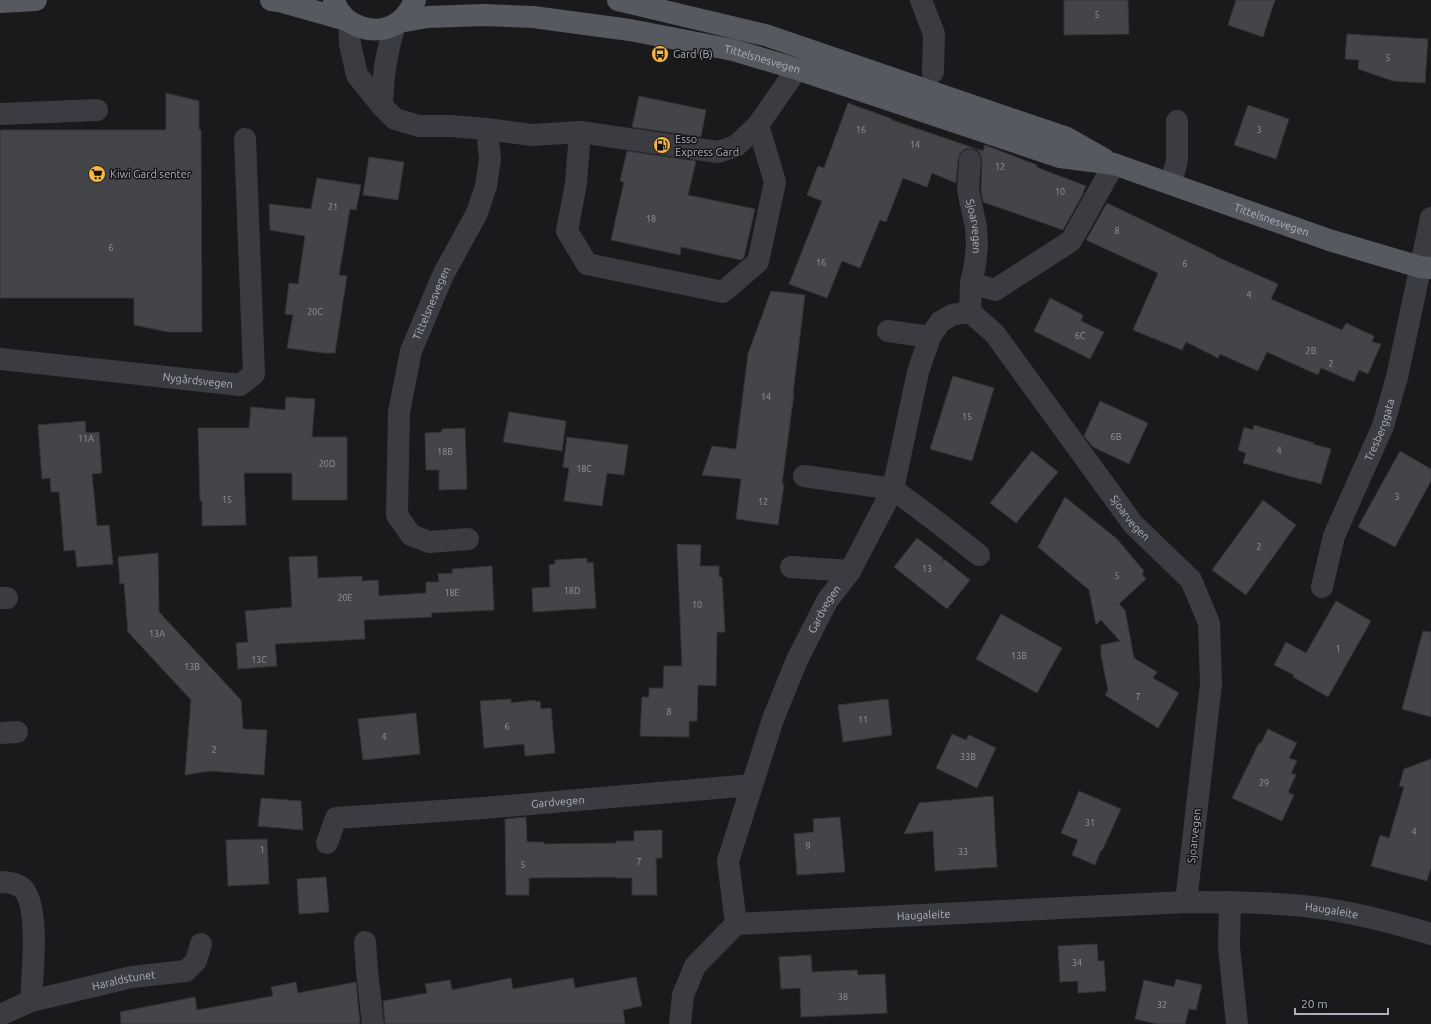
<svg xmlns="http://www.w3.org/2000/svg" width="1431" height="1024" viewBox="0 0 1431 1024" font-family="Ubuntu,sans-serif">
  <rect width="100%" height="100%" fill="#1a1a1c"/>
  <path fill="#444549" stroke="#343438" d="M 1064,0 L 1128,0 L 1129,34 L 1064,35 Z
    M 1236,0 L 1275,0 L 1263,37 L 1228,25 Z
    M 1347,34 L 1428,39 L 1425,83 L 1393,81 L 1358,69 L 1359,60 L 1345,59 Z
    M 166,93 L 199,101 L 199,130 L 201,130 L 202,332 L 168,332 L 134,325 L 134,298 L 0,298 L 0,130 L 166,130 Z
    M 639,96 L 706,110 L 701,137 L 632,127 Z
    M 848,103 L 892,119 L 892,120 L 983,151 L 985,145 L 1037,165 L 1036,167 L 1086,186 L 1083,192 L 1084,192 L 1063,230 L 983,202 L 981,189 L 982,161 L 981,155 L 977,149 L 971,148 L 965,149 L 960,153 L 958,159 L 956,183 L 932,173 L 927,187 L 903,178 L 886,222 L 880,220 L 860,268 L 842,261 L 827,298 L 789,284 L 822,201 L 807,195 L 818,166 L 824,168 Z
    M 1248,105 L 1289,119 L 1276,159 L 1234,145 Z
    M 627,151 L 696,161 L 688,195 L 755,209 L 744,257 L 741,260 L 681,247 L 680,255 L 611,240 L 624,182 L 620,181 Z
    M 369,157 L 404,162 L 398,200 L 363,195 Z
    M 317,178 L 361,185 L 356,210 L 350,209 L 339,275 L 347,276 L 335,353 L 324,353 L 287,348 L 293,315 L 285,314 L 289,283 L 298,284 L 305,236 L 270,230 L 269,204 L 311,209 Z
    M 1107,203 L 1215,255 L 1215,256 L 1278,284 L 1271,299 L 1342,330 L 1346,323 L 1374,336 L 1372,342 L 1381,344 L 1368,374 L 1359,370 L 1354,382 L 1321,368 L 1318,375 L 1267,352 L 1258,371 L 1220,354 L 1218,358 L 1186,342 L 1182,350 L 1133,330 L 1158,273 L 1086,240 Z
    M 771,291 L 805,295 L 793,393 L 794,393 L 782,484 L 784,484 L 778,525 L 736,519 L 741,479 L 702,475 L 712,446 L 736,449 L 748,354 Z
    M 1050,298 L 1083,315 L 1081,321 L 1104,332 L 1090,359 L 1034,331 Z
    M 953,376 L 994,388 L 972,461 L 930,449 Z
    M 286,397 L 315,399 L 312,437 L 347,437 L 347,500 L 292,500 L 292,473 L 244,473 L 246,525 L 202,526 L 202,501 L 200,501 L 198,428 L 249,428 L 251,407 L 285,410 Z
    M 1100,401 L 1148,423 L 1129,464 L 1093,447 L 1084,436 Z
    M 509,412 L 566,421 L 562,451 L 503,442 Z
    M 85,421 L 86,433 L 99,432 L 102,473 L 92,474 L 97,526 L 109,525 L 113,564 L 77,567 L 75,550 L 64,551 L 59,492 L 51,492 L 50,478 L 42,479 L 38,425 Z
    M 1254,425 L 1314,443 L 1313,444 L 1331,449 L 1321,484 L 1303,479 L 1303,480 L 1243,463 L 1246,453 L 1238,450 L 1244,427 L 1253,430 Z
    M 465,428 L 467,489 L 439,490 L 439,470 L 426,470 L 425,433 L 442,432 L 442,429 Z
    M 567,437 L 628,445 L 624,475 L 607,473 L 602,506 L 564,501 L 569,468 L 563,467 Z
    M 1032,451 L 1058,472 L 1016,523 L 990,503 Z
    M 1400,451 L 1431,469 L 1431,481 L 1395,547 L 1358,527 Z
    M 1065,497 L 1117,539 L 1144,571 L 1142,574 L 1146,579 L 1119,604 L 1125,610 L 1134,658 L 1157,672 L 1153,678 L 1179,693 L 1158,728 L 1105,695 L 1108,690 L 1101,655 L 1101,645 L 1120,641 L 1101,620 L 1096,625 L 1089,590 L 1038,547 Z
    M 1263,500 L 1296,525 L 1246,595 L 1212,570 Z
    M 917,538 L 943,558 L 941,564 L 944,559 L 970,580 L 947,609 L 894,567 Z
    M 677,544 L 701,545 L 700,566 L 719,566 L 719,577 L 722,577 L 725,632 L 717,632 L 716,686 L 698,685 L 697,721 L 689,721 L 689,737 L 640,736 L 642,697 L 649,697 L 649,688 L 663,688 L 664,666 L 682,666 Z
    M 158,553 L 159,612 L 241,700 L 243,729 L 267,730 L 264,775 L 209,771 L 185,775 L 191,700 L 128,632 L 124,583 L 120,584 L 118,557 Z
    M 317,556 L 318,578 L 362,576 L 362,581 L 378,580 L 379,596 L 426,593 L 426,582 L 439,582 L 438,574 L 453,573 L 452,569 L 492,566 L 494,610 L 431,613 L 432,617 L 364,620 L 365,639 L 275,644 L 277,666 L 238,669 L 236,643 L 248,642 L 245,611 L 292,607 L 289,557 Z
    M 587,558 L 587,563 L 593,562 L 596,608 L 533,612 L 532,588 L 550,587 L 549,565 L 555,564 L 555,560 Z
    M 1336,601 L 1371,621 L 1328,697 L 1293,677 L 1294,675 L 1274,665 L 1286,642 L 1306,653 Z
    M 1001,614 L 1062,648 L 1037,693 L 976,659 Z
    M 1423,631 L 1431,632 L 1431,717 L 1402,709 Z
    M 511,699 L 511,703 L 535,700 L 536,702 L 540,701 L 541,709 L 551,708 L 555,753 L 525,756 L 524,744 L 484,748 L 480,701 Z
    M 888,699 L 892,735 L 843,742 L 838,705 Z
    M 416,713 L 420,754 L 363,760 L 358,719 Z
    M 1268,729 L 1297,743 L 1289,758 L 1297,761 L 1291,773 L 1296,775 L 1288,792 L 1294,795 L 1282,821 L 1232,798 L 1259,743 L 1261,743 Z
    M 952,734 L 966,740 L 969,735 L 996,748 L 977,788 L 936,768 Z
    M 1431,759 L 1431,867 L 1427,881 L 1371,866 L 1380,835 L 1389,838 L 1404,787 L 1399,786 L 1404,769 Z
    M 1079,791 L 1121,809 L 1102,851 L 1101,850 L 1095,865 L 1072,855 L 1078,840 L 1061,833 Z
    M 993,796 L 997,867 L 935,871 L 933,831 L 904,834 L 919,803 Z
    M 261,798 L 301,801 L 303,830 L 258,826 Z
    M 526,817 L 527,842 L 544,842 L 544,844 L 616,843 L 616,841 L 634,841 L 634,831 L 662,830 L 662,858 L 656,858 L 657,895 L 632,895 L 632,878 L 616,878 L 616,877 L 529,878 L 529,895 L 506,895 L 505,819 Z
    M 840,817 L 845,872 L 797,875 L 794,834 L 814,832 L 813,819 Z
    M 267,839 L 269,884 L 228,886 L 226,840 Z
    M 326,877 L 329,912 L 299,914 L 297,879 Z
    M 1097,944 L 1098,961 L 1104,961 L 1106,991 L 1078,993 L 1078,981 L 1060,982 L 1058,946 Z
    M 811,955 L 812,972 L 857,970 L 858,975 L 885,974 L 887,1013 L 801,1017 L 800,988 L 781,989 L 779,957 Z
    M 636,977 L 642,1006 L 623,1010 L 625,1024 L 385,1024 L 383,1001 L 427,993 L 425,984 L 450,980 L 452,990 L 511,978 L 513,989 L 573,978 L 575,988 Z
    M 1176,979 L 1202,985 L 1196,1010 L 1189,1009 L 1185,1024 L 1157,1024 L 1135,1019 L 1144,980 L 1174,987 Z
    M 296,982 L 298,993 L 356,982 L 360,1024 L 121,1024 L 120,1012 L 195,997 L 197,1010 L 273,996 L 271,987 Z"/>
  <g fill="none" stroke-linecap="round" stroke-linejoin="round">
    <g stroke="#3b3c41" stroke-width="22">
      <path d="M 921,0 L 934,34 L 933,72"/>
      <path d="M 349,22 L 350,44 L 357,75 L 382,106 L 395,119 L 419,126 L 451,126 L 487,129 L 532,135 L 580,132 L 718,152 L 736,146 L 758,125 L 797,69"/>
      <path d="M 382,106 C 383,76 386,53 395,25"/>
      <path d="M 0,114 L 97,110"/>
      <path d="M 580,132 L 576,183 L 567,231 L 587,264 L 723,292 L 758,262 L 775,182 L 758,125"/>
      <path id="s1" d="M 970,160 L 968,190 L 976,227 L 977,246 L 975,265 L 971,283 L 970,312 L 995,334 L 1133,524 L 1191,580 L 1209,623 L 1211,684 L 1186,902"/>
      <path d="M 1171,184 L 1177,160 L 1177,121"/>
      <path d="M 971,283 L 995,290 L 1071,241 L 1114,164"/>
      <path d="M 888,331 L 930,337"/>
      <path id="s2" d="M 0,359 L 240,385 L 254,374 L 245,139"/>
      <path d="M 804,476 L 893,489 L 937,522 L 979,555"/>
      <path id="s3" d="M 468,539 L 429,542 L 411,535 L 397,515 L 399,412 L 411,351 L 443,275 L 477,213 L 486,186 L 490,159 L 487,129"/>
      <path d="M 791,567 L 850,571"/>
      <path id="s4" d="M 1322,587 L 1334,536 L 1383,426 L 1397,377 L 1431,218"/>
      <path d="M 0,598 L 7,598"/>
      <path d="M 0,733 L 17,732"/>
      <path id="s5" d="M 327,843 L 336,818 L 484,808 L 752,785"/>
      <path d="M 0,882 C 6,882 15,883 21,887 C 41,902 32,977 31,1001"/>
      <path d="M 1230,902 L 1229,947 L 1237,1024"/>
      <path id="s6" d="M 736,924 L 728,861 L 773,719 L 797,660 L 827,601 L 850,571 L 893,489 L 918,372 L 930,337 L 940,322 L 952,315 L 970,312"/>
      <path d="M 365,942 L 367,971 L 373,1024"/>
      <path id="s7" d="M 0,1015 L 31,1001 L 132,977 L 186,971 L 196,961 L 201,944"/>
      <path id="s8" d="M 680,1024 L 683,995 L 695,966 L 736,924 L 1186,902 C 1228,902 1270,902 1312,907 C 1352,912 1392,922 1431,934"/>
    </g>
    <g stroke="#575960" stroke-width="22">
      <path d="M 271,0 L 279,1 L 346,20"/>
      <path d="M 334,0 C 341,26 374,37 396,24 C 406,18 411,9 415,0"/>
      <path d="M 618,0 L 765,35 L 1067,138 L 1104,159"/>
      <path d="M 0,2 L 36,0"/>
      <path id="s9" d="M 399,22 L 428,17 L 483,15 L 533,17 L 630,30 L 733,50 L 797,69 L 1060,157 L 1114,164 L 1329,240 L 1420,267 L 1431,268"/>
    </g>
  </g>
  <defs>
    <g id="bus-disc" transform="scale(0.9)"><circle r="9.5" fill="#f8b736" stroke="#151517"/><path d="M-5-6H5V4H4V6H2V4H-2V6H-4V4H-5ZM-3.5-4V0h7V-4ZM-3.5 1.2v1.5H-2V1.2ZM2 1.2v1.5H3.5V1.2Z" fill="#111"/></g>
    <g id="fuel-disc" transform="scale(0.9)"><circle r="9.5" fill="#f8b736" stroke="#151517"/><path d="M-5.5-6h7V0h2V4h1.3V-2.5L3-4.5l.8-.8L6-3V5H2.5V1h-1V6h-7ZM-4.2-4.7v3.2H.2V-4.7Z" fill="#111"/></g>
    <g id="supermarket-disc" transform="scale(0.9)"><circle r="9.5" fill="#f8b736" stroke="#151517"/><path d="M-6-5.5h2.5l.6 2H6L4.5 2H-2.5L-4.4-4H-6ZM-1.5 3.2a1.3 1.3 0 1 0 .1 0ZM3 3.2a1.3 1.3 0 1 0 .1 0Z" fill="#111"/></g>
  </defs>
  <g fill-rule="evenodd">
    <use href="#bus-disc" x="660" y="54"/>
    <use href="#fuel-disc" x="662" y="145"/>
    <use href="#supermarket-disc" x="97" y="174"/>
  </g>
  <g text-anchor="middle" stroke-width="3" stroke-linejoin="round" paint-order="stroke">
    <g font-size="9" fill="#92969f">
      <text x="1097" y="18">5</text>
      <text x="1388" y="61">5</text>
      <text x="861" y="133">16</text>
      <text x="1259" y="133">3</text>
      <text x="915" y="148">14</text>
      <text x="1000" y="170">12</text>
      <text x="1060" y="195">10</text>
      <text x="333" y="210">21</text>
      <text x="651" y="222">18</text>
      <text x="1117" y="234">8</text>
      <text x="111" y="251">6</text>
      <text x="821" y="266">16</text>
      <text x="1185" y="267">6</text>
      <text x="1249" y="298">4</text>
      <text x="315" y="315">20C</text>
      <text x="1080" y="339">6C</text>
      <text x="1311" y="354">2B</text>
      <text x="1331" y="367">2</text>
      <text x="766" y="400">14</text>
      <text x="967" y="420">15</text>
      <text x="1116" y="440">6B</text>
      <text x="86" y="442">11A</text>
      <text x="1279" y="454">4</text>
      <text x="445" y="455">18B</text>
      <text x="327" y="467">20D</text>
      <text x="584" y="472">18C</text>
      <text x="1397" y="500">3</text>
      <text x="227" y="503">15</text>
      <text x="763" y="505">12</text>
      <text x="1259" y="550">2</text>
      <text x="927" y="572">13</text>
      <text x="1117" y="579">5</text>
      <text x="572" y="594">18D</text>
      <text x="452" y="596">18E</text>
      <text x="345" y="601">20E</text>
      <text x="697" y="608">10</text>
      <text x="157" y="637">13A</text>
      <text x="1338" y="652">1</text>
      <text x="1019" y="659">13B</text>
      <text x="259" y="663">13C</text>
      <text x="192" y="670">13B</text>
      <text x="1138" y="700">7</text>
      <text x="669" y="715">8</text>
      <text x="863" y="723">11</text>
      <text x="507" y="730">6</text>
      <text x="384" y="740">4</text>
      <text x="214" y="753">2</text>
      <text x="968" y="760">33B</text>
      <text x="1264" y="786">29</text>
      <text x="1090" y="826">31</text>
      <text x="1414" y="835">4</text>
      <text x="808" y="849">9</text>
      <text x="262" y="853">1</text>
      <text x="963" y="855">33</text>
      <text x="639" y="865">7</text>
      <text x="523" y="868">5</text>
      <text x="1077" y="966">34</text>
      <text x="843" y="1000">38</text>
      <text x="1162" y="1008">32</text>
    </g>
    <g font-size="11" fill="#acb1bc" stroke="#151517" text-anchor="start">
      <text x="673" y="58">Gard (B)</text>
      <text x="675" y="143">Esso<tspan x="675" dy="13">Express Gard</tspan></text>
      <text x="110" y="178">Kiwi Gard senter</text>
    </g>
    <g font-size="11" fill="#acb1bc" stroke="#151517">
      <text dy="4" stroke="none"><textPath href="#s9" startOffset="368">Tittelsnesvegen</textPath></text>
      <text dy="4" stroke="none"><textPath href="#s9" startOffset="903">Tittelsnesvegen</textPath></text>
      <text dy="4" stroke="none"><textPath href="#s1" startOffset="67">Sjoarvegen</textPath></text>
      <text dy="4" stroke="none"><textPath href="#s3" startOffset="300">Tittelsnesvegen</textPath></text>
      <text dy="4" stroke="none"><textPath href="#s2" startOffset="199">Nygårdsvegen</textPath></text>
      <text dy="4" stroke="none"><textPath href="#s4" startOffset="168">Tresberggata</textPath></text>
      <text dy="4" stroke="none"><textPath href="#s1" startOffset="415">Sjoarvegen</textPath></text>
      <text dy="4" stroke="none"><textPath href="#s6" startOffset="334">Gardvegen</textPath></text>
      <text dy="4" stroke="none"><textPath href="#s5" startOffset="249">Gardvegen</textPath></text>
      <text transform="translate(1194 836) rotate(-84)" y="4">Sjoarvegen</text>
      <text dy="4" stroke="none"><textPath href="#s8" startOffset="716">Haugaleite</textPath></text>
      <text dy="4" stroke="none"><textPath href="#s8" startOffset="307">Haugaleite</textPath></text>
      <text dy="4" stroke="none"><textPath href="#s7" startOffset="129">Haraldstunet</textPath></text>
    </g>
  </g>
  <path d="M1295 1008v6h93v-6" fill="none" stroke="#acb1bc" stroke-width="2"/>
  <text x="1301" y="1008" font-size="12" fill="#acb1bc" stroke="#151517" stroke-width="3" paint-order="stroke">20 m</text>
</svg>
